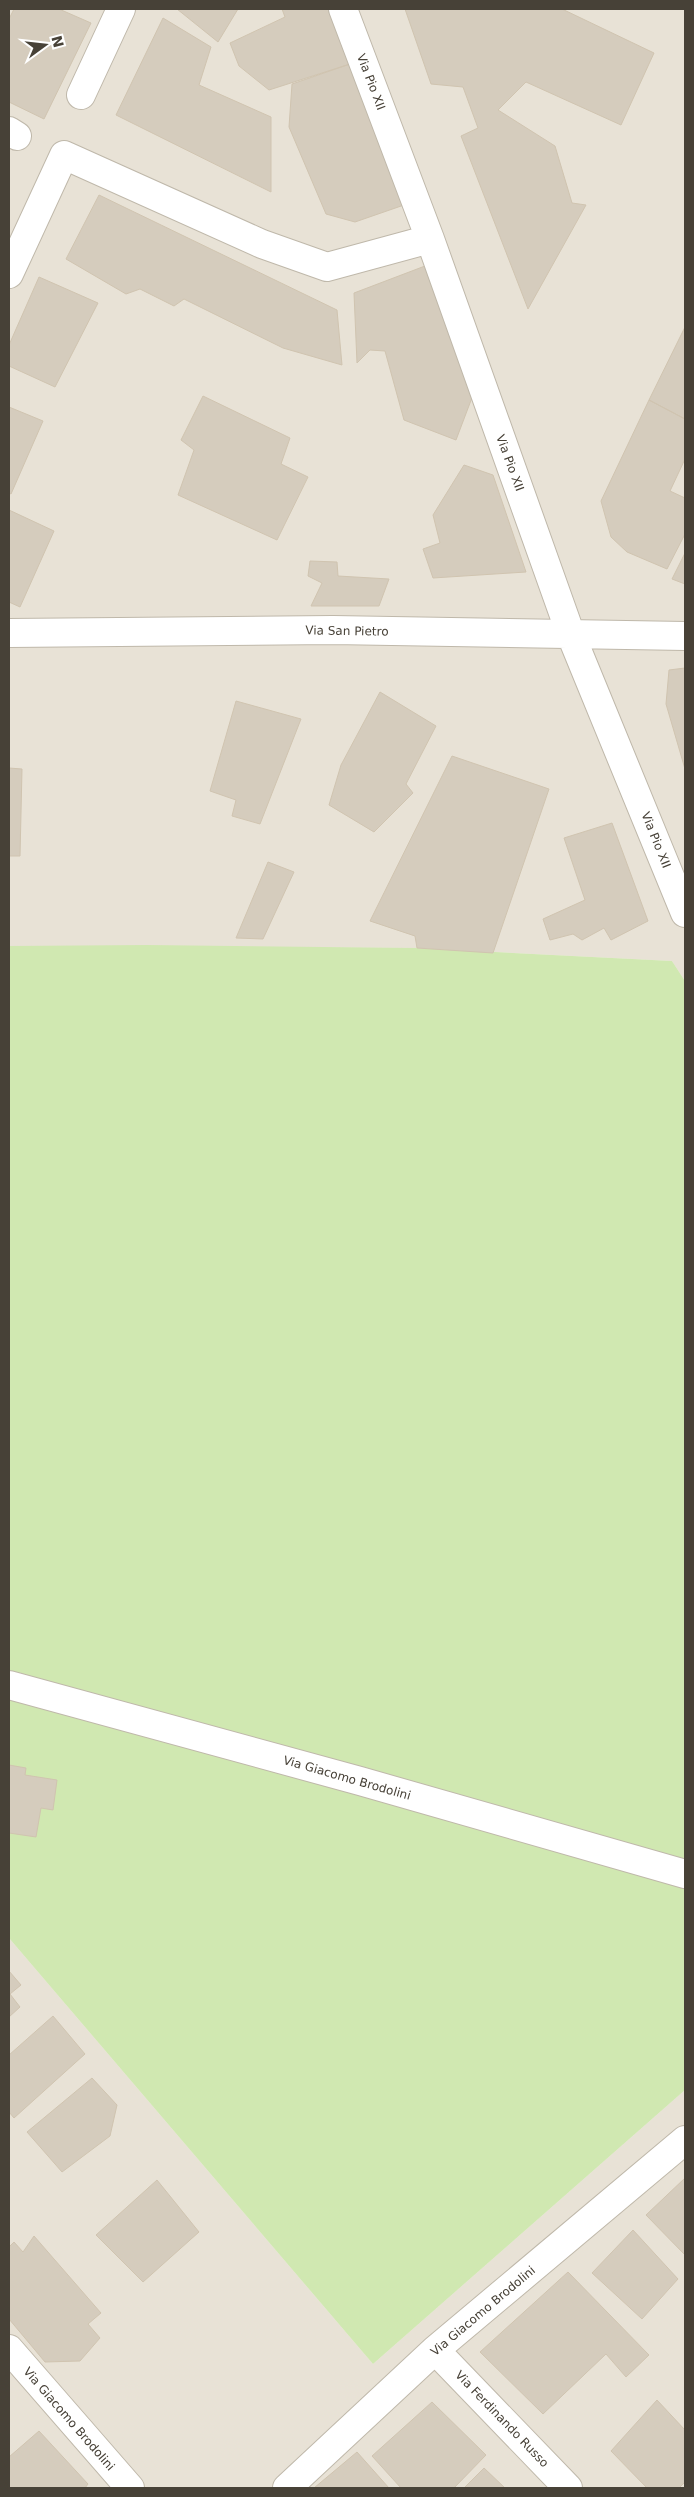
<svg xmlns="http://www.w3.org/2000/svg" width="694" height="2497" viewBox="0 0 694 2497" font-family="'DejaVu Sans',sans-serif">
  <rect width="100%" height="100%" fill="#f4f0e8"/>
  <path fill="#e8e2d6" d="M 9,9 L 685,9 L 685,981 L 672,961 L 417,948 L 9,946 Z
    M 9,1938 L 373,2364 L 685,2090 L 685,2488 L 9,2488 Z"/>
  <path fill="#d0e8b1" d="M 147,945 L 417,948 L 672,961 L 685,981 L 685,2090 L 373,2364 L 9,1938 L 9,946 Z"/>
  <path fill="#d5ccbd" stroke="#d0c4b0" d="M 14,9 L 59,9 L 91,23 L 44,119 L 9,102 L 9,19 Z
    M 177,9 L 238,9 L 218,42 Z
    M 282,9 L 330,9 L 350,64 L 269,90 L 239,66 L 230,43 L 285,17 Z
    M 405,9 L 562,9 L 654,53 L 621,125 L 526,82 L 498,110 L 555,146 L 572,203 L 586,205 L 528,309 L 461,136 L 478,128 L 463,87 L 431,84 Z
    M 163,18 L 211,47 L 199,85 L 271,117 L 271,192 L 116,115 Z
    M 350,64 L 404,205 L 355,222 L 326,214 L 289,127 L 292,84 Z
    M 99,195 L 337,310 L 342,365 L 283,348 L 184,299 L 174,306 L 140,289 L 126,294 L 66,259 Z
    M 425,266 L 473,395 L 456,440 L 404,420 L 385,351 L 370,350 L 357,363 L 354,293 Z
    M 39,277 L 98,303 L 55,387 L 9,366 L 9,345 Z
    M 685,327 L 685,419 L 649,400 Z
    M 203,396 L 290,438 L 281,464 L 308,477 L 277,540 L 178,495 L 194,450 L 181,440 Z
    M 649,400 L 685,419 L 685,459 L 670,491 L 685,498 L 685,534 L 667,569 L 627,552 L 611,537 L 601,501 Z
    M 9,407 L 43,421 L 11,494 L 9,493 Z
    M 464,465 L 493,475 L 526,572 L 433,578 L 423,549 L 440,543 L 433,515 Z
    M 9,510 L 54,531 L 20,607 L 9,602 Z
    M 685,553 L 685,584 L 672,579 Z
    M 310,561 L 337,562 L 338,576 L 389,579 L 379,606 L 311,606 L 322,583 L 308,576 Z
    M 685,668 L 685,769 L 666,704 L 669,670 Z
    M 380,692 L 436,726 L 406,784 L 413,793 L 374,832 L 329,805 L 341,765 Z
    M 236,701 L 301,719 L 260,824 L 232,816 L 236,800 L 210,791 Z
    M 452,756 L 549,789 L 493,953 L 417,948 L 415,936 L 370,921 Z
    M 9,768 L 22,769 L 20,856 L 9,856 Z
    M 612,823 L 648,921 L 611,940 L 604,928 L 582,940 L 573,934 L 550,940 L 543,919 L 585,900 L 564,838 Z
    M 268,862 L 294,872 L 263,939 L 236,938 Z
    M 9,1765 L 26,1768 L 25,1775 L 57,1780 L 53,1810 L 41,1808 L 36,1837 L 9,1833 Z
    M 9,1971 L 21,1985 L 10,1994 L 20,2007 L 9,2017 Z
    M 53,2016 L 85,2054 L 14,2118 L 9,2112 L 9,2055 Z
    M 92,2078 L 117,2105 L 110,2136 L 62,2172 L 27,2132 Z
    M 685,2178 L 685,2255 L 646,2215 Z
    M 157,2180 L 199,2232 L 143,2282 L 96,2235 Z
    M 633,2230 L 678,2279 L 642,2319 L 592,2273 Z
    M 34,2236 L 101,2313 L 88,2324 L 100,2338 L 80,2361 L 45,2362 L 9,2319 L 9,2247 L 14,2242 L 23,2252 Z
    M 568,2272 L 649,2355 L 626,2377 L 606,2354 L 543,2414 L 480,2352 Z
    M 657,2400 L 685,2430 L 685,2482 L 679,2488 L 647,2488 L 611,2451 Z
    M 432,2402 L 486,2455 L 454,2488 L 401,2488 L 372,2456 Z
    M 39,2431 L 88,2484 L 85,2488 L 9,2488 L 9,2457 Z
    M 357,2452 L 389,2488 L 314,2488 Z
    M 484,2468 L 505,2488 L 464,2488 Z"/>
  <g fill="none" stroke-linecap="round" stroke-linejoin="round">
    <g stroke="#bfb8aa" stroke-width="30">
      <path id="minor" d="M 343,9 L 430,239 L 571,635 L 685,913
        M 81,95 L 121,9
        M 9,131 L 17,136
        M 9,274 L 64,155 L 262,244 L 327,267 L 430,239
        M 9,633 L 333,630 L 685,636
        M 9,1685 L 360,1781 L 685,1874
        M 9,2349 L 130,2488
        M 435,2350 L 568,2488
        M 287,2488 L 435,2350 L 685,2140"/>
    </g>
    <use href="#minor" stroke="#fff" stroke-width="28"/>
  </g>
  <g text-anchor="middle" stroke-width="4" stroke-linejoin="round" paint-order="stroke">
    <g font-size="12" fill="#474137" stroke="#fff">
      <text transform="translate(371 82) rotate(69)" y="4">Via Pio XII</text>
      <text transform="translate(510 463) rotate(70)" y="4">Via Pio XII</text>
      <text transform="translate(347 631) rotate(1)" y="4">Via San Pietro</text>
      <text transform="translate(656 840) rotate(68)" y="4">Via Pio XII</text>
      <text transform="translate(347 1778) rotate(16)" y="4">Via Giacomo Brodolini</text>
      <text transform="translate(483 2311) rotate(-40)" y="4">Via Giacomo Brodolini</text>
      <text transform="translate(69 2419) rotate(49)" y="4">Via Giacomo Brodolini</text>
      <text transform="translate(502 2419) rotate(46)" y="4">Via Ferdinando Russo</text>
    </g>
  </g>
  <rect width="694" height="2497" fill="none" stroke="#474137" stroke-width="20"/>
  <g transform="translate(45 45) rotate(75)" stroke="#ffffff" stroke-width="4" paint-order="stroke">
  <path d="M0-4L9 19L0 12L-9 19Z" fill="#474137"/>
  <text y="-8" font-size="14" font-weight="bold" text-anchor="middle" fill="#474137">N</text>
  </g>
</svg>
